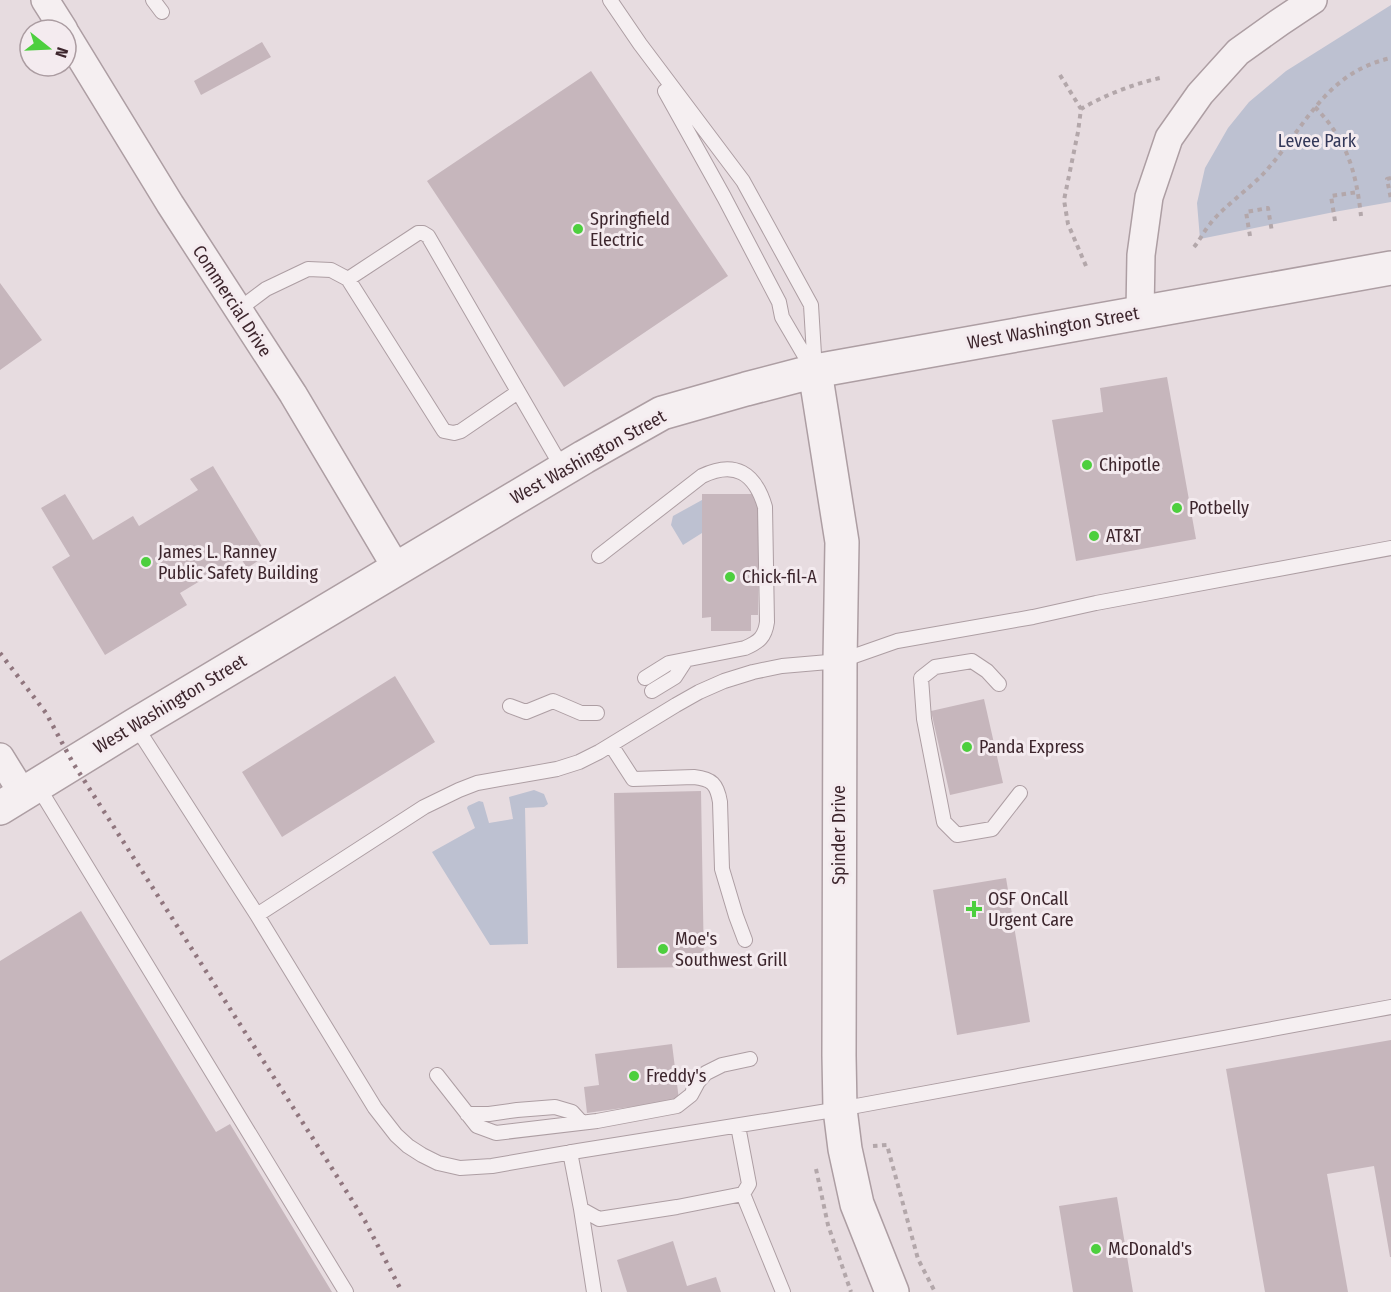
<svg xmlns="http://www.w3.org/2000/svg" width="1391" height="1292" viewBox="0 0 1391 1292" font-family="'Fira Sans Condensed',sans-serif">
  <rect width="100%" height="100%" fill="#e7dce0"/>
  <path fill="#bdc1d1" d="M 1391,5 L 1391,202 L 1334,212 L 1200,239 L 1197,203 L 1205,168 L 1228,128 L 1249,102 L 1286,71 Z
    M 702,500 L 702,533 L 683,545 L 671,525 L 673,516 Z
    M 534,790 L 544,794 L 548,804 L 544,807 L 525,808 L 528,944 L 490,945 L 432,852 L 475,828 L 467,808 L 468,806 L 479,801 L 483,802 L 489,823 L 513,819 L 509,797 Z"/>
  <path fill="#c6b6bc" d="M 262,42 L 271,57 L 201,95 L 194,81 Z
    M 591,71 L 728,276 L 564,387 L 427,181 Z
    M 0,283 L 42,340 L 0,370 Z
    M 1167,377 L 1196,539 L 1076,561 L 1052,420 L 1103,412 L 1100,388 Z
    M 213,466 L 267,555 L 247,568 L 240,557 L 180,593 L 187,605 L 105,655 L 52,567 L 70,556 L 41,508 L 65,494 L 93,540 L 133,516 L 139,526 L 198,490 L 190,479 Z
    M 702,494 L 758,494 L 758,615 L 751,615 L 751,631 L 711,631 L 711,617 L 702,618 Z
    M 395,676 L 435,742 L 282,837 L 242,772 Z
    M 984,699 L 1003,783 L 950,795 L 931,711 Z
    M 701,791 L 704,967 L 617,968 L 614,793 Z
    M 1006,878 L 1030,1022 L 957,1035 L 933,890 Z
    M 81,911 L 216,1132 L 230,1124 L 332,1292 L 0,1292 L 0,961 Z
    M 1391,1040 L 1391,1257 L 1390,1257 L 1374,1166 L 1327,1174 L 1348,1292 L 1265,1292 L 1226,1069 Z
    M 672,1044 L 679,1100 L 587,1113 L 584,1087 L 599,1085 L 595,1054 Z
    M 1117,1197 L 1133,1292 L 1073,1292 L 1059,1206 Z
    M 673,1241 L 687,1286 L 716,1277 L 721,1292 L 627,1292 L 617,1260 Z"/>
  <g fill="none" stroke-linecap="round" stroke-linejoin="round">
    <g stroke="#ad9ea3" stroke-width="16">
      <path id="service" d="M 153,0 L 162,12
        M 610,0 L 640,44 L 743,181 L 811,305 L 815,371
        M 665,91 L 724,197 L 779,302 L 782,317 L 813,370
        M 348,279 L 444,431 L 454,433 L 461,431 L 518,392
        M 238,310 L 266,289 L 308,269 L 331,270 L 348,279 L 418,233 L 423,233 L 428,236 L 563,469
        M 599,556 L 702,476 C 735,460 755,473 765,507 L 767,622 C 765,637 759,642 745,648 L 669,663 L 645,678
        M 999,684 L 987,671 L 972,661 L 935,667 L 921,678 L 924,719 L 944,822 L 957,835 L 992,829 L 1020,793
        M 652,691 L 675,677 L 686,660
        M 510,706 L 526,712 L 553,701 L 581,713 L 597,713
        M 135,725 L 257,915 L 375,1108 L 396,1135 L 408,1146 L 422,1155 L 438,1163 L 460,1168 L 492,1166 L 578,1151 L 840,1109 L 1391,1007
        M 611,745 L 633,779 L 694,777 C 712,779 717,784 720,802 L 722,869 L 736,916 L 745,940
        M 37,785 L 346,1292
        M 257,915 L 424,807 L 459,790 L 477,783 L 557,769 L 579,762 L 599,752 L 676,705 L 699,692 L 724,681 L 753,672 L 782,666 L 840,661 L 897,641 L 1033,617 L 1096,603 L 1391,548
        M 437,1075 L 477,1126 L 496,1133 L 597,1121 L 677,1106 L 691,1095 L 698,1082 L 706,1073 L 722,1065 L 750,1059
        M 467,1114 L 489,1114 L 517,1110 L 555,1107 L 572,1112 L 582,1123
        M 570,1152 L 581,1209 L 599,1219 L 677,1207 L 743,1194 L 749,1184 L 738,1126
        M 743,1194 L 783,1292
        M 581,1209 L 594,1292"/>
    </g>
    <g stroke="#ad9ea3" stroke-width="30">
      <path id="minor" d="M 45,0 L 64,30
        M 66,34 L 170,204 L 293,394 L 397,569
        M 1140,312 L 1141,255 L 1149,197 L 1169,138 L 1200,94 L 1238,52 L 1280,22 L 1313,0
        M 0,757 L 23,794"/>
    </g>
    <g stroke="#ad9ea3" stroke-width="36">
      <path id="tertiary" d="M 815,371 L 842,542 L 840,661 L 839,1056 L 840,1109 L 845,1149 L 857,1204 L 892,1292
        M 0,808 L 135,725 L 584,457 L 662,413 L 746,389 L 815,371 L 1391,268"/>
    </g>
    <path stroke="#b3a7aa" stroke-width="4" stroke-dasharray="4.5 4.5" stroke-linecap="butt" d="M 1060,75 L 1081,109
      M 1315,107 C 1347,140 1356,171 1361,216
      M 1391,178 L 1387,179 L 1391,199
      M 1335,221 L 1331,196 L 1358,192
      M 1250,236 L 1246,212 L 1268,208 L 1272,232
      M 1194,247 C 1200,240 1204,231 1210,224 C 1224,206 1248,190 1264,173 C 1306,127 1324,73 1391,58
      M 1086,266 L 1068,224 L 1064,200 L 1078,132 L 1081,109 C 1105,95 1133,84 1160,78
      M 873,1146 L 887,1145 L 918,1259 L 935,1292
      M 816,1169 L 828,1225 L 851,1292"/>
    <use href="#service" stroke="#f5eff1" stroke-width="14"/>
    <use href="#minor" stroke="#f5eff1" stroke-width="27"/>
    <use href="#tertiary" stroke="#f5eff1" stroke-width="33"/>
    <path stroke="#90767e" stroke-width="4.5" stroke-dasharray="3 6" stroke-linecap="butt" d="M 0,653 L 46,713 L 73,763 L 333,1170 L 365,1221 L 402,1292"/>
  </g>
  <g fill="#4dcf3e" stroke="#f4ebef" stroke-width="2">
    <circle cx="578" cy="229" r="6"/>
    <circle cx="1087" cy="465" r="6"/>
    <circle cx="1177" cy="508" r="6"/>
    <circle cx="1094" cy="536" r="6"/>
    <circle cx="146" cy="562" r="6"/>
    <circle cx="730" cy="577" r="6"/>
    <circle cx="967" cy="747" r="6"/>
    <path d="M971 900h6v6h6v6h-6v6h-6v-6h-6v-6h6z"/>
    <circle cx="663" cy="949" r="6"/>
    <circle cx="634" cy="1076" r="6"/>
    <circle cx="1096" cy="1249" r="6"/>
  </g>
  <g text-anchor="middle" stroke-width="6" stroke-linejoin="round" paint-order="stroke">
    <g font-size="18" fill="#333859" stroke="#f4ebef">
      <text x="1317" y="147">Levee Park</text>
    </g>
    <g font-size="18" fill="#3d262d" stroke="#f4ebef" text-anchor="start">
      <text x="590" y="225">Springfield<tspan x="590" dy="21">Electric</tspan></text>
      <text x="1099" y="471">Chipotle</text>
      <text x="1189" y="514">Potbelly</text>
      <text x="1106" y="542">AT&amp;T</text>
      <text x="158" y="558">James L. Ranney<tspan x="158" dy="21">Public Safety Building</tspan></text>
      <text x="742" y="583">Chick-fil-A</text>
      <text x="979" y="753">Panda Express</text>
      <text x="988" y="905">OSF OnCall<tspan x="988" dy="21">Urgent Care</tspan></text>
      <text x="675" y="945">Moe's<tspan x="675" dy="21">Southwest Grill</tspan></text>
      <text x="646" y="1082">Freddy's</text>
      <text x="1108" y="1255">McDonald's</text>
    </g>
    <g font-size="18" fill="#3d262d" stroke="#f4ebef">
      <text transform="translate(232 301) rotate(57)" y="6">Commercial Drive</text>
      <text transform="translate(1053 328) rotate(-10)" y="6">West Washington Street</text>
      <text transform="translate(588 457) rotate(-29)" y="6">West Washington Street</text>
      <text transform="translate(170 704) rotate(-31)" y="6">West Washington Street</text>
      <text transform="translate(839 835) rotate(-90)" y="6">Spinder Drive</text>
    </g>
  </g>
  <g transform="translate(48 48) rotate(108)"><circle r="28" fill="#f4ebef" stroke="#ab9ca1" stroke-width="1.5"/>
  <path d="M0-4.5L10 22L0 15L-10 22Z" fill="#4dcf3e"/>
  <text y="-9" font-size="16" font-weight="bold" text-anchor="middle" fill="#3d262d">N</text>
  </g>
</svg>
